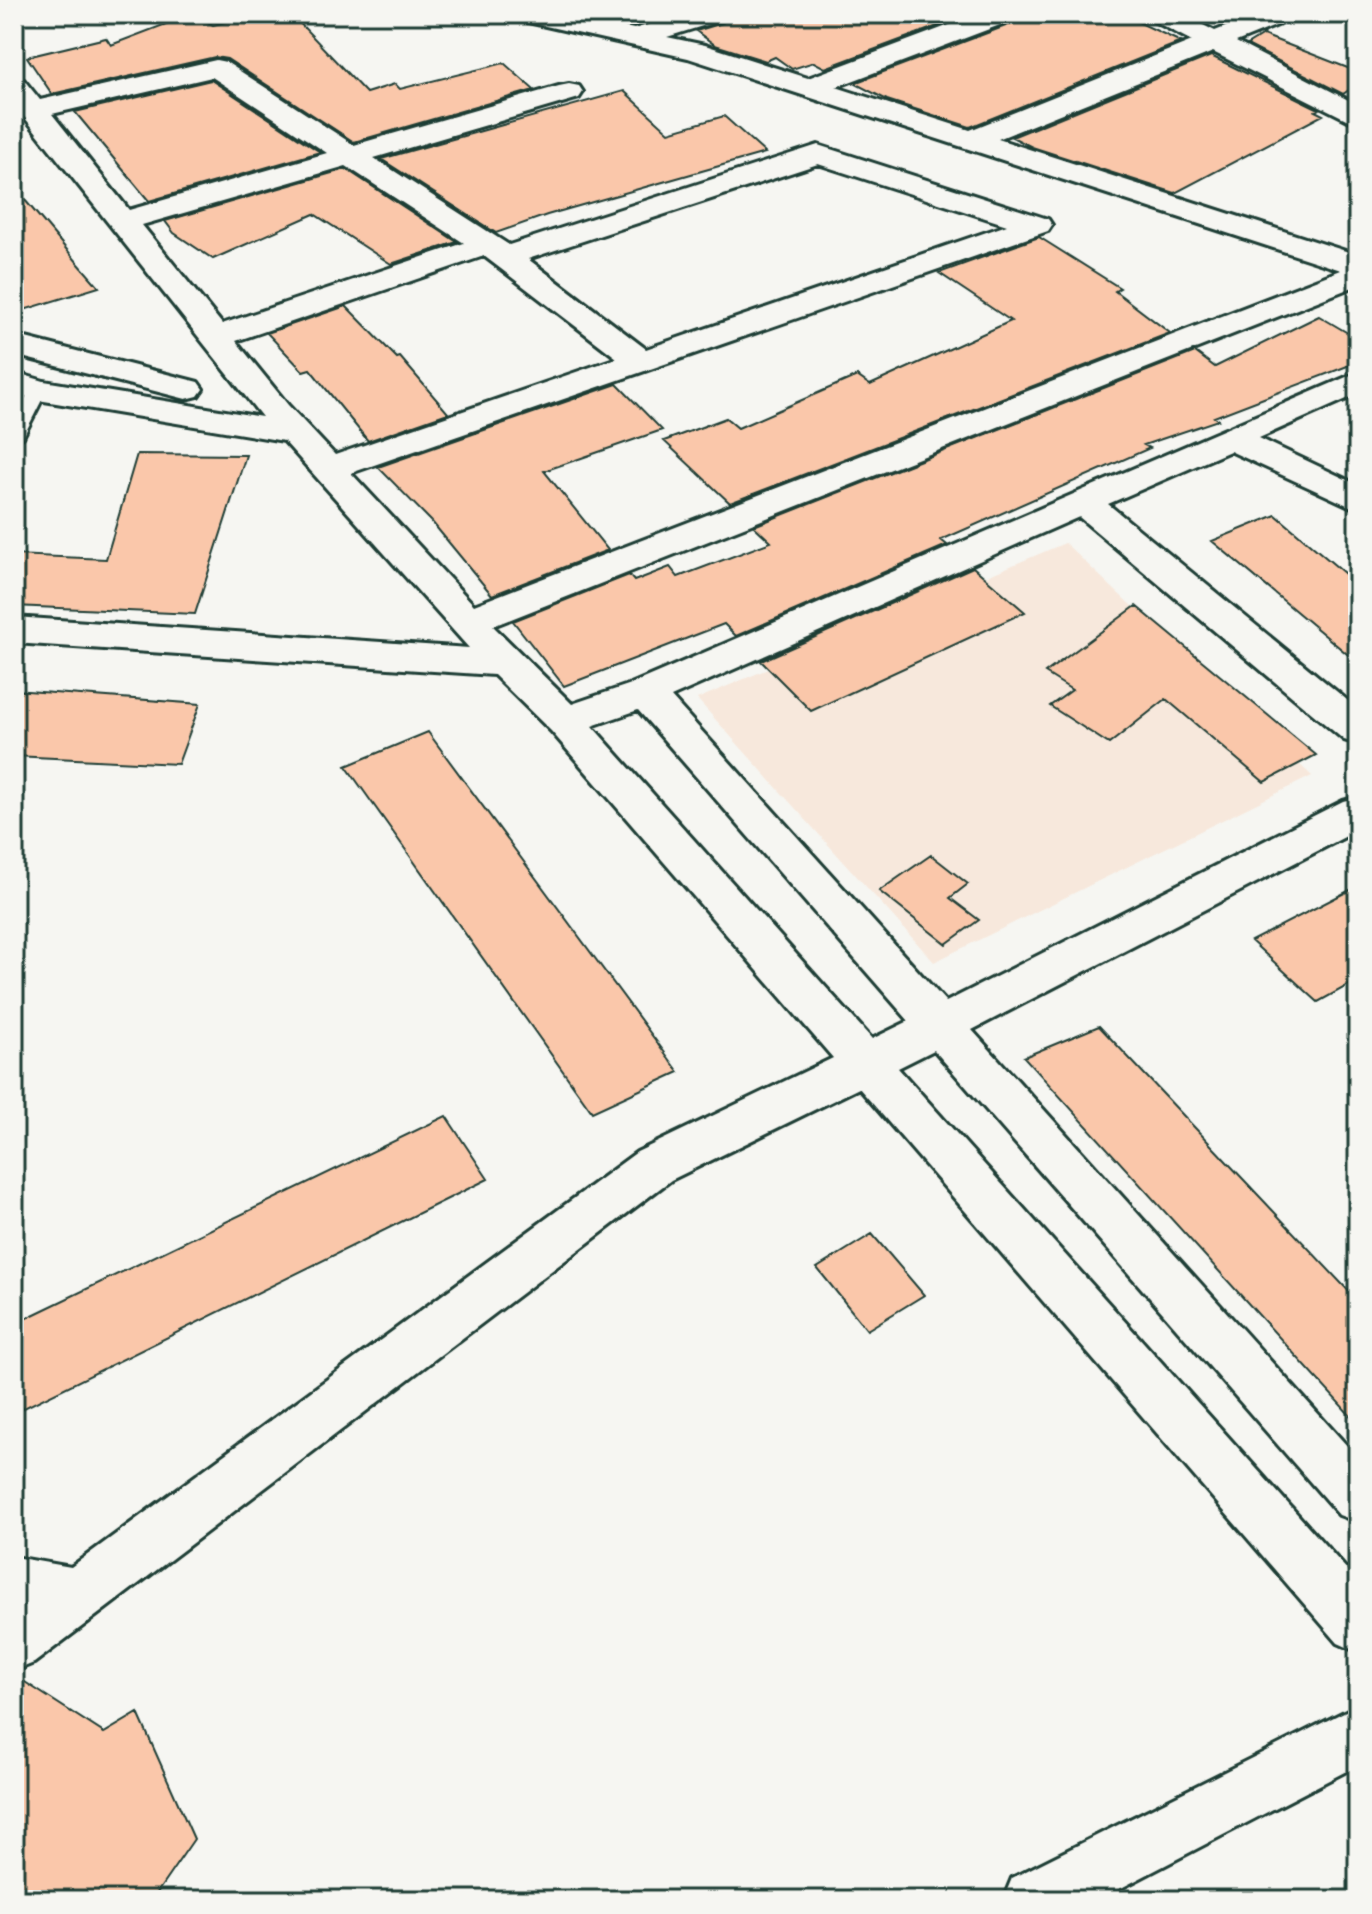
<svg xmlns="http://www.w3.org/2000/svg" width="1372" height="1914" viewBox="0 0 1372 1914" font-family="Caveat,sans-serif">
  <rect width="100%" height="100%" fill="#f6f6f2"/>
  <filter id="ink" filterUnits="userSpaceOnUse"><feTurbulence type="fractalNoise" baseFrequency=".0125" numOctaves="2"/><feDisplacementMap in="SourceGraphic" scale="16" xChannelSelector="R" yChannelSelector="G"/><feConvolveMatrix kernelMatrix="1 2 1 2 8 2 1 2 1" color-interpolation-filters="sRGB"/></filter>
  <g filter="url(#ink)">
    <path fill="#f7e8dc" d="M 1065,543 L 1312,776 L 934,962 L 697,699 Z"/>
    <path fill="#fac7aa" stroke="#1f3d34" stroke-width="2" d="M 192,14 L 213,25 L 260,14 L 281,14 L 286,20 L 295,18 L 366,93 L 395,84 L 400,89 L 504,63 L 534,90 L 354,142 L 227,59 L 215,57 L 52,94 L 27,57 L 106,38 L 111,45 Z
      M 729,14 L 970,14 L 825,68 L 814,62 L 792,69 L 775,57 L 766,61 L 715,45 L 696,31 L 723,23 Z
      M 1020,14 L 1121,14 L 1181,42 L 970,127 L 887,100 L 854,83 L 1014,23 Z
      M 1263,35 L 1358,72 L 1358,84 L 1343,94 L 1247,45 Z
      M 1211,56 L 1319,109 L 1315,111 L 1323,115 L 1175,193 L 1032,147 L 1012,137 Z
      M 211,80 L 320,152 L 149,201 L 75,112 Z
      M 624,91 L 669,132 L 724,116 L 765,153 L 547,215 L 496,233 L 381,159 Z
      M 346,169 L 457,242 L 391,264 L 314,214 L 213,259 L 174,233 L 165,221 Z
      M 14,187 L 78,263 L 99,287 L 14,313 Z
      M 1039,237 L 1120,288 L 1115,291 L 1170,333 L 730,503 L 664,441 L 726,418 L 738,428 L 857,376 L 870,385 L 1011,321 L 939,273 Z
      M 346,306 L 397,358 L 400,357 L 448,413 L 368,441 L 310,369 L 303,371 L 267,333 Z
      M 1319,316 L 1358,339 L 1358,362 L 1214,417 L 1218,420 L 1144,445 L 1150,448 L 941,540 L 947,545 L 736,636 L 724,624 L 564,686 L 513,621 L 629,575 L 634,581 L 670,567 L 678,577 L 771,542 L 754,526 L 1195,352 L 1215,367 Z
      M 617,384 L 662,430 L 544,471 L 608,550 L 492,595 L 432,522 L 378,467 Z
      M 137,454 L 246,455 L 195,614 L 14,606 L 14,555 L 106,559 Z
      M 1276,515 L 1358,585 L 1358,663 L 1212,541 Z
      M 973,567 L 1025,612 L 811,711 L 761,661 Z
      M 1136,606 L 1316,755 L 1264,782 L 1166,699 L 1109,744 L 1050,706 L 1072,690 L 1045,673 Z
      M 14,690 L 200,704 L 178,764 L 14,756 Z
      M 428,732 L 679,1072 L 592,1112 L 346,766 Z
      M 931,855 L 968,884 L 950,898 L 979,920 L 946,944 L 879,891 Z
      M 1358,886 L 1358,980 L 1318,1002 L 1251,941 Z
      M 1099,1026 L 1358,1301 L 1358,1424 L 1024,1057 Z
      M 446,1116 L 488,1179 L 14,1413 L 14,1324 Z
      M 872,1234 L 924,1295 L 867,1330 L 817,1268 Z
      M 14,1675 L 104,1733 L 138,1713 L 194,1839 L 152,1900 L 14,1900 Z"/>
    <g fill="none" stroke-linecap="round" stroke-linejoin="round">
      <g stroke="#1f3d34" stroke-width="6">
        <path id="lane" d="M 38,385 L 47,390 L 23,437 L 14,443 L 14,419 L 32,386 Z"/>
      </g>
      <g stroke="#1f3d34" stroke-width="6">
        <path id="street" d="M 515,14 L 564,14 L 634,29 L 685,14 L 726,14 L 722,20 L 667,37 L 705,45 L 808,78 L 979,14 L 1017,14 L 1013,20 L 836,87 L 970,130 L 1192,41 L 1152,20 L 1148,14 L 1181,14 L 1215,31 L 1258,14 L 1294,14 L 1290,20 L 1236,42 L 1358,105 L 1358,125 L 1213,52 L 998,139 L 1358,255 L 1358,285 L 493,626 L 572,704 L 631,684 L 1358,372 L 1358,394 L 1259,438 L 1358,485 L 1358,510 L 1230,451 L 1108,504 L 1358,709 L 1358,744 L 1344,740 L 1079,517 L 671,697 L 946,1002 L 1343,801 L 1358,797 L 1358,830 L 972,1030 L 1358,1458 L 1358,1522 L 1339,1515 L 934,1050 L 898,1068 L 1358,1582 L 1358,1652 L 1338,1643 L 859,1088 L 671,1180 L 34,1663 L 14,1671 L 14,1557 L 71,1567 L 637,1152 L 833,1058 L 551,731 L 494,675 L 14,643 L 14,617 L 469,648 L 284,441 L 38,400 L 14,393 L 14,372 L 44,381 L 262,417 L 14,104 L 14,78 L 24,80 L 40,100 L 216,60 L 226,62 L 354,145 L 559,86 L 569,84 L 579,86 L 583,92 L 579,98 L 374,158 L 509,245 L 818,145 L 1048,219 L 1052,225 L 1048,231 L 351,473 L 474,605 L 1341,270 L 688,58 L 519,20 ZM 212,77 L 327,153 L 129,210 L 52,114 ZM 818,164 L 1007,225 L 646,349 L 528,259 ZM 346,166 L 464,243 L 222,324 L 142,225 ZM 484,256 L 617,358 L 335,455 L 288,405 L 236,341 ZM 638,710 L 909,1021 L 872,1039 L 592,726 Z
          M 14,335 L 198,382 L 203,389 L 198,396 L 186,399 L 14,355 Z
          M 1358,1705 L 1358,1765 L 1098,1900 L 1003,1900 L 1012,1878 Z"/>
      </g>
      <use href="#lane" fill="#f6f6f2" fill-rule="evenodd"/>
      <use href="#street" fill="#f6f6f2" fill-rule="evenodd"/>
    </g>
  </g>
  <rect width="1372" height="1914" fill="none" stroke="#f6f6f2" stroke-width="48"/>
  <rect x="24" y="24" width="1324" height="1866" fill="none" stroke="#1f3d34" stroke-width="3" filter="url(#ink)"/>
</svg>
